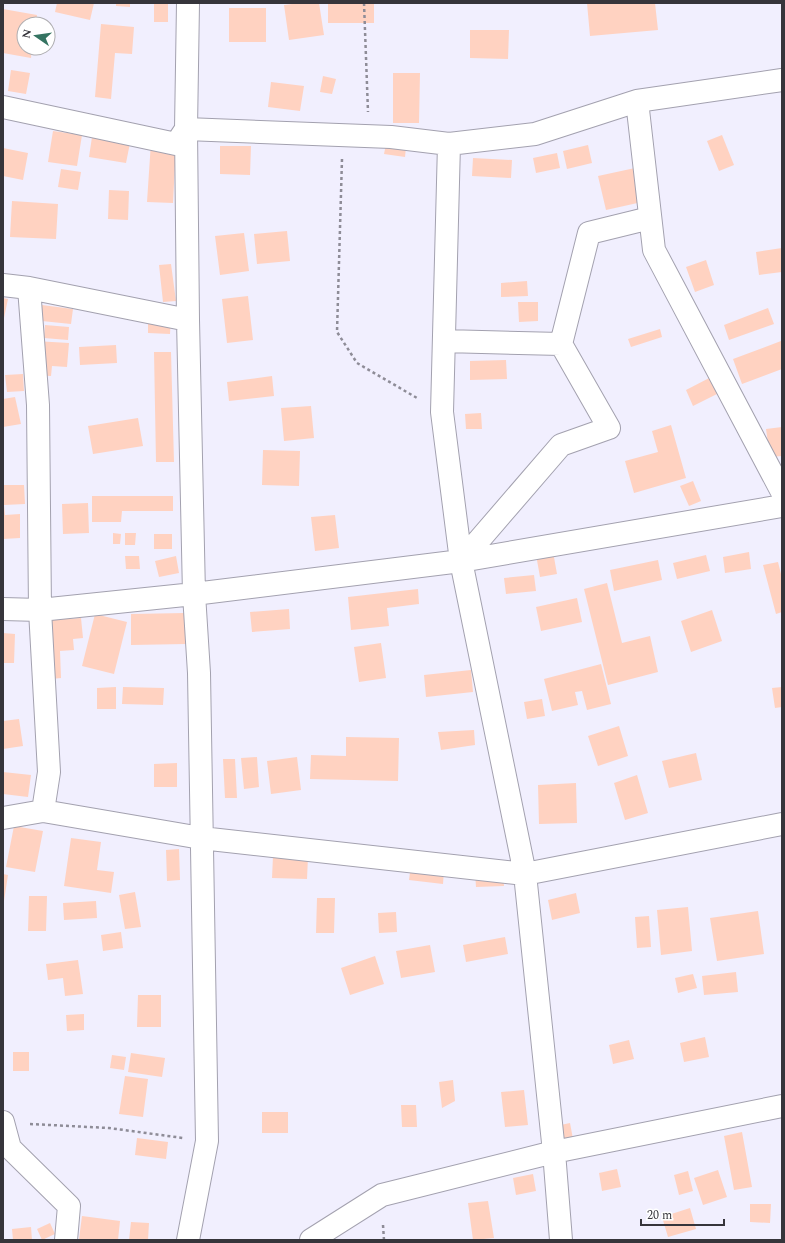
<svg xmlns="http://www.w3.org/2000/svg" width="785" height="1243" viewBox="0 0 785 1243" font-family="Spectral,serif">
  <rect width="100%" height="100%" fill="#f1effe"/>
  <path fill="#ffd2c1" d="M 57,3 L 94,3 L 90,20 L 55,12 Z
    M 116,3 L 130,3 L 130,7 L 116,6 Z
    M 154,3 L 168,3 L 168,22 L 154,22 Z
    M 300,3 L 319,3 L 324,35 L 289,40 L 284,5 Z
    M 328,3 L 374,3 L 374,23 L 328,23 Z
    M 587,3 L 655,3 L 658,30 L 590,36 Z
    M 229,8 L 266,8 L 266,42 L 229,42 Z
    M 3,9 L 37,15 L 36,24 L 24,24 L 24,48 L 32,48 L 31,58 L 3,53 Z
    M 101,24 L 134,27 L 132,54 L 115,53 L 111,99 L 95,97 Z
    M 470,30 L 509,30 L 508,59 L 470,58 Z
    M 11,70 L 30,73 L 26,94 L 8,91 Z
    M 393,73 L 420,73 L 419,123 L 393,123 Z
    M 323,76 L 336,79 L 332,94 L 320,92 Z
    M 271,82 L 304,86 L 300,111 L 268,107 Z
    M 53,131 L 82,135 L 77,166 L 48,162 Z
    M 722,135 L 734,165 L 719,171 L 707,141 Z
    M 92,137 L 130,143 L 126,163 L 89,157 Z
    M 151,142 L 176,144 L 173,203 L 147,202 Z
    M 386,144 L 406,147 L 405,157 L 384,154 Z
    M 588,145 L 592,163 L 567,169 L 563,151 Z
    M 220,146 L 251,146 L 250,175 L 220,174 Z
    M 3,148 L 28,153 L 23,180 L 3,176 Z
    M 557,153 L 560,168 L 536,173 L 533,158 Z
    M 473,158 L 512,160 L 511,178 L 472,176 Z
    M 635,168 L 642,202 L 606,210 L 598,176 Z
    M 61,169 L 81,172 L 78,190 L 58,187 Z
    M 109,190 L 129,191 L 128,220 L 108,219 Z
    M 12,201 L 58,204 L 56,239 L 10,237 Z
    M 287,231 L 290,261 L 257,264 L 254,234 Z
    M 244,233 L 249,271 L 220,275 L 215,236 Z
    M 782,248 L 782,272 L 759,275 L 756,252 Z
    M 706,260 L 714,285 L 695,292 L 686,267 Z
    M 171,264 L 176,301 L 163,302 L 159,265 Z
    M 527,281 L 528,296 L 501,297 L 501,283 Z
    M 248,296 L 253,340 L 227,343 L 222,299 Z
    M 3,298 L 8,299 L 4,318 L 3,318 Z
    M 518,302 L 538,302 L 538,321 L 519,322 Z
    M 34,304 L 73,309 L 71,324 L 32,320 Z
    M 768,308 L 774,324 L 729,340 L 724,325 Z
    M 148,316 L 171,316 L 170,334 L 148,333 Z
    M 45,325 L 69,327 L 68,340 L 44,338 Z
    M 660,329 L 662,337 L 631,347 L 628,339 Z
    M 35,341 L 69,343 L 67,367 L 52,366 L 51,376 L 32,375 Z
    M 781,341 L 782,369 L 742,384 L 733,359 Z
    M 116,345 L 117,363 L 80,365 L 79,347 Z
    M 154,352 L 171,352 L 174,462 L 156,462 Z
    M 506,360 L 507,379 L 470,380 L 470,361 Z
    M 23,374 L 24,391 L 7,392 L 5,375 Z
    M 715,375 L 723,391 L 693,406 L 686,390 Z
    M 272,376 L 274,396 L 229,401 L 227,382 Z
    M 15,397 L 21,424 L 3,427 L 3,399 Z
    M 311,406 L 314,438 L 284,441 L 281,408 Z
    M 481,413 L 482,429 L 466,429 L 465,414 Z
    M 138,418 L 143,446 L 93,454 L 88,426 Z
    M 671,425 L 686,478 L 634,493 L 625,461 L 658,452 L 652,431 Z
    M 782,427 L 782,456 L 770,457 L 766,429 Z
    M 263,450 L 300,451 L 299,486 L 262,485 Z
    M 693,481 L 701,501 L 689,506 L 680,486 Z
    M 3,485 L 24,485 L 25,504 L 4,505 L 5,515 L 20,514 L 20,538 L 3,539 Z
    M 92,496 L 173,496 L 173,511 L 122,511 L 121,522 L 92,522 Z
    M 88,503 L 89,533 L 63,534 L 62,504 Z
    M 335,515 L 339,548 L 315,551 L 311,517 Z
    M 113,533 L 121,534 L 120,544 L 113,544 Z
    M 125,533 L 136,533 L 135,545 L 125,545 Z
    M 154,534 L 172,534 L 172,549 L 154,549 Z
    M 552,546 L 557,574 L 540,577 L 535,549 Z
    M 749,552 L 751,569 L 725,573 L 723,557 Z
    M 706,555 L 710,571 L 677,579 L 673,563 Z
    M 125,556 L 139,556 L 140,569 L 126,569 Z
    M 176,556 L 179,573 L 159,577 L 155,561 Z
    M 658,560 L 662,580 L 614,591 L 610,570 Z
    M 778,562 L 782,578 L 782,612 L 776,614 L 763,565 Z
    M 534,575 L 536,591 L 506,594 L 504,578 Z
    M 607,583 L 622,643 L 650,636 L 658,672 L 608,685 L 584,589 Z
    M 418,589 L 419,604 L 387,608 L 389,626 L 351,630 L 348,597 Z
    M 577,598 L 582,622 L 541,631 L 536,607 Z
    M 289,609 L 290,629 L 252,632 L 250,612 Z
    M 712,610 L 722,641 L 691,652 L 681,621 Z
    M 185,613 L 186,644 L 131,645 L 131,614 Z
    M 95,614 L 127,622 L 114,674 L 82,666 Z
    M 81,618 L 83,638 L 73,639 L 74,650 L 60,651 L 61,678 L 51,679 L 48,620 Z
    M 3,633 L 15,634 L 14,663 L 3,663 Z
    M 381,643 L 386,678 L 359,682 L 354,647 Z
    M 601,664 L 611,704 L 587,710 L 582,691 L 575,692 L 578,705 L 552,711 L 544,679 Z
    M 471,670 L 473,692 L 426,697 L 424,675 Z
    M 116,687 L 116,709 L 97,709 L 97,688 Z
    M 123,687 L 164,688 L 163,705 L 122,704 Z
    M 782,687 L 782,707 L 775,708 L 772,688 Z
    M 542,699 L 545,716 L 527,719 L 524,702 Z
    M 19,719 L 23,746 L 3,749 L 3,721 Z
    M 619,726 L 628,756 L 598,766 L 588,736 Z
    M 474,730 L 475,745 L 441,750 L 438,732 Z
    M 346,737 L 399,738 L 398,781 L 310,779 L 311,755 L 346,756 Z
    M 696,753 L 702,780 L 669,788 L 662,761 Z
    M 257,757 L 259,787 L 244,789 L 241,758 Z
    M 297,757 L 301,790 L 271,794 L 267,761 Z
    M 223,759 L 235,759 L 237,798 L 225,798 Z
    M 177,763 L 177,787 L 154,787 L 154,764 Z
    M 3,772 L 31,775 L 28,797 L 3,794 Z
    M 637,775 L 648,813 L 625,820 L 614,783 Z
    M 576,783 L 577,823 L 539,824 L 538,785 Z
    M 14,826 L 43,831 L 35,872 L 6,867 Z
    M 71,838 L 101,842 L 97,870 L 114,872 L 111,893 L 64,886 Z
    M 179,849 L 180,880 L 167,881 L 166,850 Z
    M 273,856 L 308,857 L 307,879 L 272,878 Z
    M 411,865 L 444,870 L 443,884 L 409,880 Z
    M 503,871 L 504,886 L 476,887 L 475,872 Z
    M 3,874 L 8,875 L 4,901 L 3,901 Z
    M 135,892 L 141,927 L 125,929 L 119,895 Z
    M 576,893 L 580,913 L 552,920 L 548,900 Z
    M 29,896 L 47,896 L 46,931 L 28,931 Z
    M 317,898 L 335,898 L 334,933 L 316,933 Z
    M 96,901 L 97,918 L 64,920 L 63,903 Z
    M 688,907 L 692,951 L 661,955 L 657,910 Z
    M 758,911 L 764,954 L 717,961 L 710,918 Z
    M 396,912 L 397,932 L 379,933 L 378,913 Z
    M 649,916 L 651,947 L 637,948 L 635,917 Z
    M 121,932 L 123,948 L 103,951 L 101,935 Z
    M 505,937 L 508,954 L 466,962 L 463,945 Z
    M 430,945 L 435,972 L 401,978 L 396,951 Z
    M 375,956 L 384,984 L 350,995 L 341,968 Z
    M 78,960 L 83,994 L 65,996 L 63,978 L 48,980 L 46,964 Z
    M 736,972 L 738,992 L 704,995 L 702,976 Z
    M 693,974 L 697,988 L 678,993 L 675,978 Z
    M 138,995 L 161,995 L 161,1027 L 137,1027 Z
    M 84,1014 L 84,1030 L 67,1031 L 66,1015 Z
    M 705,1037 L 709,1057 L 684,1062 L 680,1043 Z
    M 629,1040 L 634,1059 L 613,1064 L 609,1045 Z
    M 13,1052 L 29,1052 L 29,1071 L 13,1071 Z
    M 131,1053 L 165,1058 L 162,1077 L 128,1072 Z
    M 112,1055 L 126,1057 L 124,1070 L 110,1068 Z
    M 125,1076 L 148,1079 L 143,1117 L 119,1114 Z
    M 453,1080 L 455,1101 L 442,1108 L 439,1082 Z
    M 524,1090 L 528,1125 L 505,1127 L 501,1092 Z
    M 401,1105 L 416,1105 L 417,1127 L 402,1127 Z
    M 262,1112 L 288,1112 L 288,1133 L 262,1133 Z
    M 570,1123 L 573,1139 L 558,1141 L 556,1126 Z
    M 742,1132 L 752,1187 L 734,1190 L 724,1136 Z
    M 137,1138 L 168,1142 L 166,1159 L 135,1155 Z
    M 617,1169 L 621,1187 L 602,1191 L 599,1173 Z
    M 718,1170 L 727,1197 L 703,1205 L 694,1178 Z
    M 688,1171 L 693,1191 L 679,1195 L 674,1175 Z
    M 533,1174 L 536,1191 L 516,1195 L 513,1178 Z
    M 488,1201 L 494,1238 L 473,1240 L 468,1203 Z
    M 750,1204 L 771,1204 L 770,1223 L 750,1222 Z
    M 690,1208 L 696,1229 L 668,1237 L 662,1217 Z
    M 82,1216 L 120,1221 L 118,1240 L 79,1239 Z
    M 131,1222 L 149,1223 L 148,1240 L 129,1240 Z
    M 50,1223 L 55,1234 L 42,1240 L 37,1229 Z
    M 31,1227 L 32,1240 L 13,1240 L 12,1229 Z"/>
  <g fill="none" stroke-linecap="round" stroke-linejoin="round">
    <g stroke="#a3a1af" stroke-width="24">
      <path id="street" d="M 637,101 L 654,250 L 782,492
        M 3,107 L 176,144 L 186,129 L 391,137 L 449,144 L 535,134 L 637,101 L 782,80
        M 449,144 L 442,412 L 461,561 L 525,874 L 554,1152 L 561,1240
        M 3,285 L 29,288 L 188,320
        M 29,288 L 38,405 L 40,610 L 49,772 L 43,811
        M 444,341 L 561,344 L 609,428 L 561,445 L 461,561
        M 561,344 L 589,233 L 650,218
        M 3,609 L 40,610 L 194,594 L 461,561 L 782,506
        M 3,818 L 43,811 L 201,838 L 525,874 L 782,824
        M 3,1122 L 10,1148 L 69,1206 L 66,1240
        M 188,1240 L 207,1141 L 199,673 L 194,594 L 188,320 L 186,129 L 188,3
        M 311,1240 L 382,1195 L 554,1152 L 782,1106"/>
    </g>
    <path stroke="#8e8c97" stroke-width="2.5" stroke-dasharray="3 3" stroke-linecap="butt" d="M 364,3 L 368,112
      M 342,159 L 337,332 L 357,363 L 417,398
      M 30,1124 L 109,1128 L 183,1138
      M 383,1225 L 384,1240"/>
    <use href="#street" stroke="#fff" stroke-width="22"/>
  </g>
  <rect width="785" height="1243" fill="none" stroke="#36353b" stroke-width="8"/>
  <g transform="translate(36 36) rotate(283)"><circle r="19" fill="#ffffff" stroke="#afaeb1"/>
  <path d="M0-3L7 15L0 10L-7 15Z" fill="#357462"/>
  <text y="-6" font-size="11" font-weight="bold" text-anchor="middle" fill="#36353b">N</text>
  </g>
  <path d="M641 1219v6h83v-6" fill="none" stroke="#36353b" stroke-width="2"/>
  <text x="647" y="1219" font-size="12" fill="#36353b" stroke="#ffffff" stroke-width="3" paint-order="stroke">20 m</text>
</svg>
